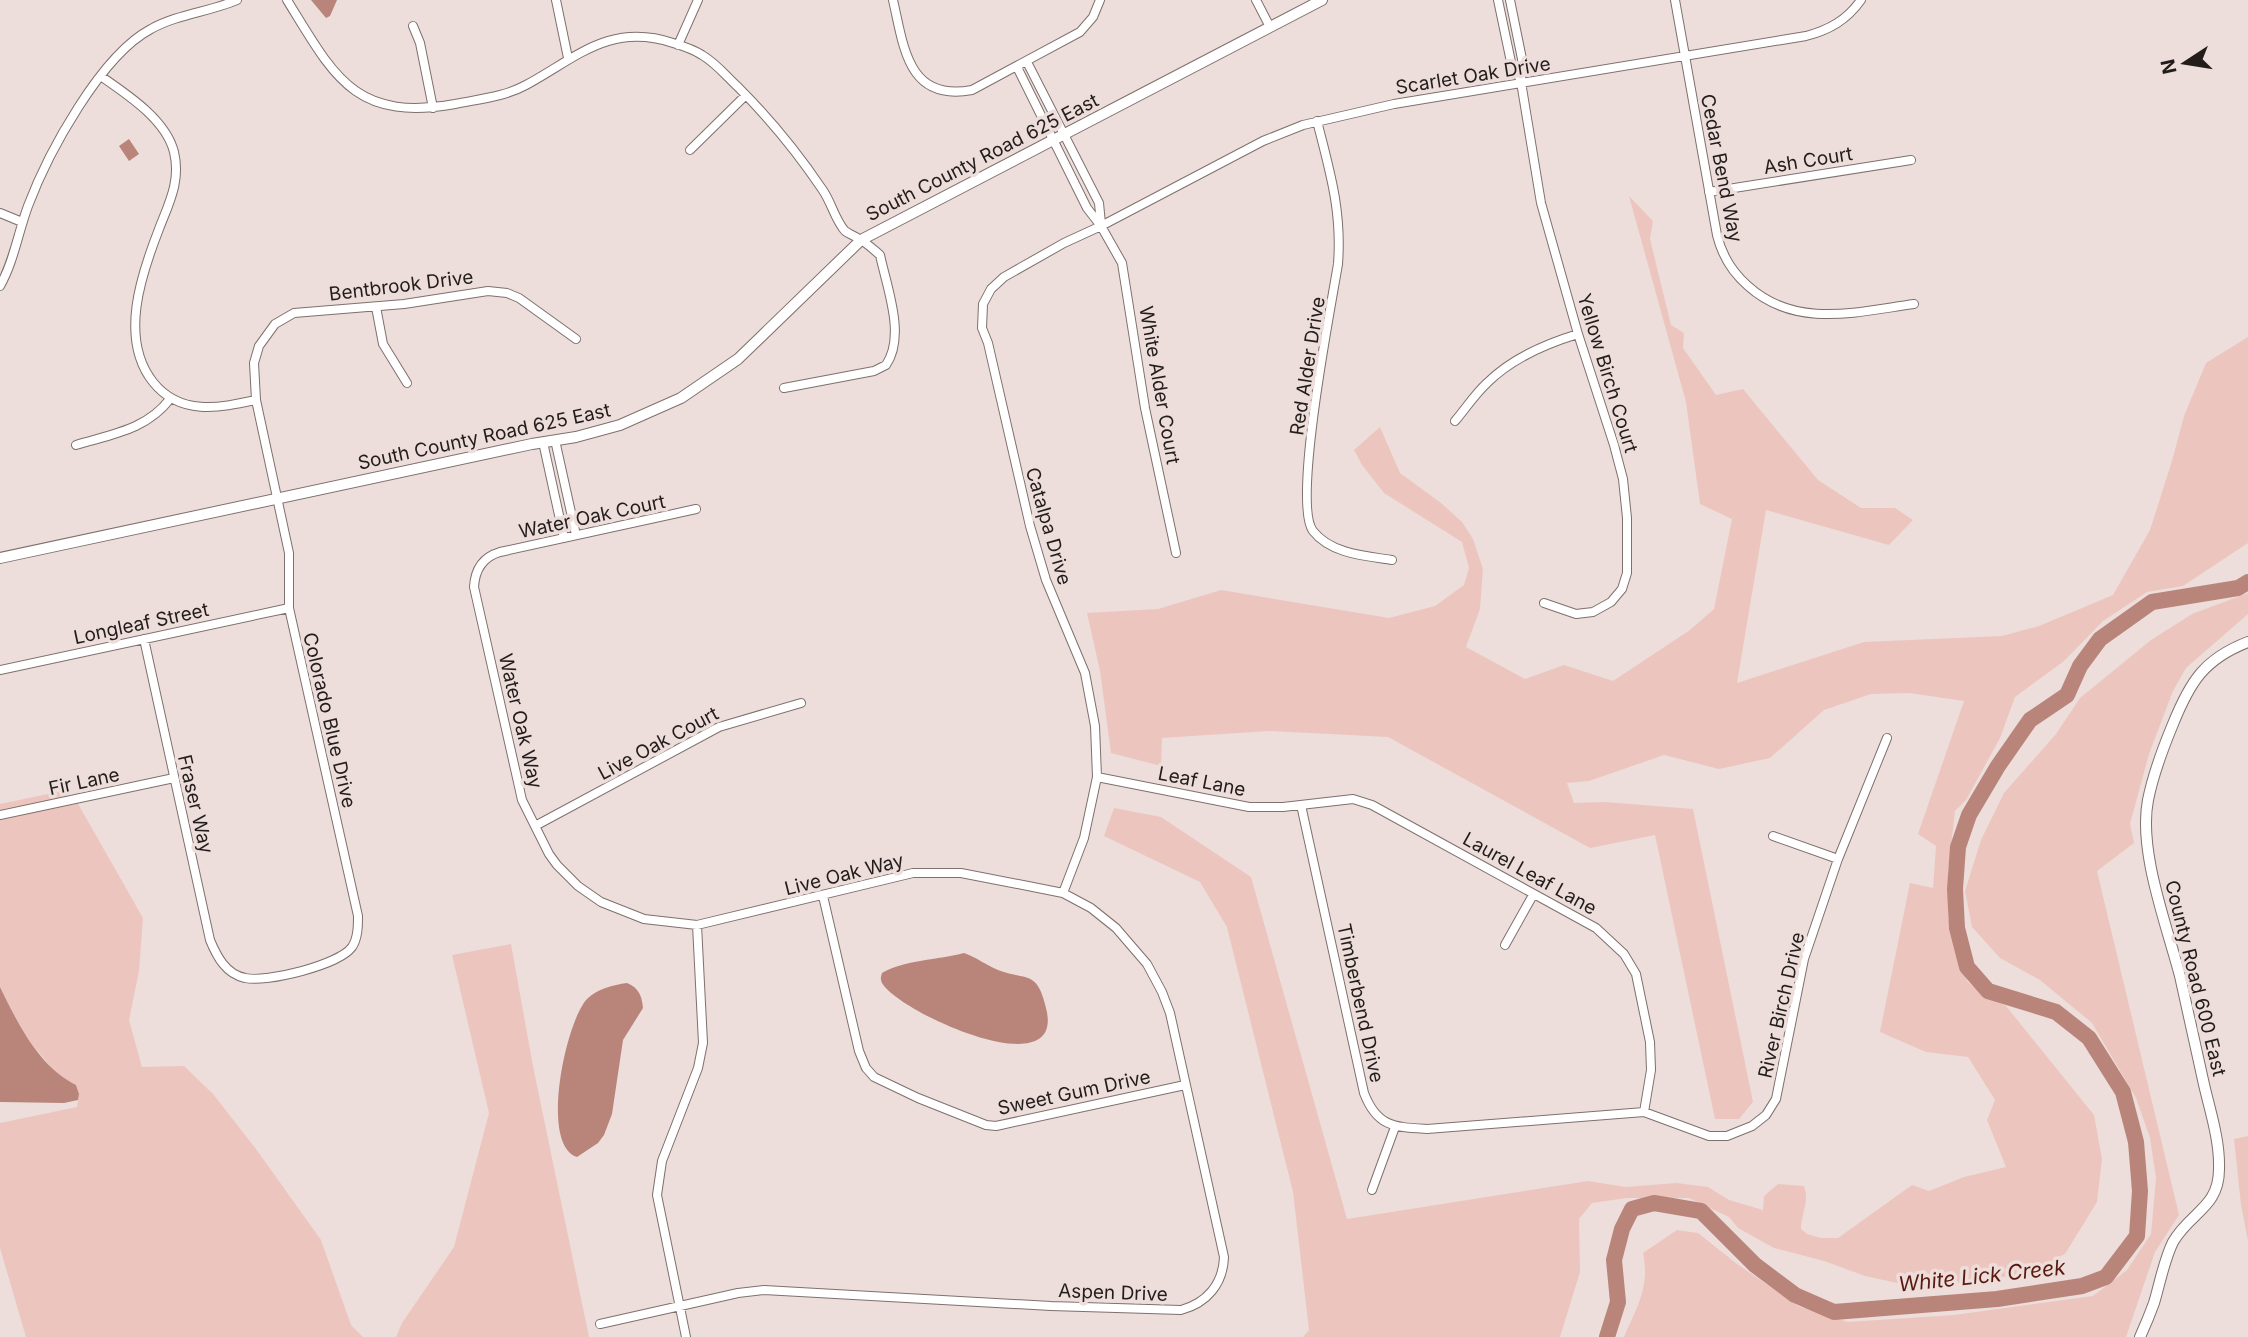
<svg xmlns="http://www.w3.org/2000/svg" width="2248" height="1337" viewBox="0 0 2248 1337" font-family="Inter,sans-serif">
  <rect width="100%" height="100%" fill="#eddedb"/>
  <path fill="#ecc6be" d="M 1629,196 L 1653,221 L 1650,239 L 1671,325 L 1684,333 L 1683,348 L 1716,395 L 1743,389 L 1818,480 L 1861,508 L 1895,508 L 1913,520 L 1889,545 L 1766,510 L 1737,683 L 1864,642 L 2002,636 L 2039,626 L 2113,595 L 2150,530 L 2172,461 L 2184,416 L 2206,363 L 2248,337 L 2248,543 L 2183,586 L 2147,592 L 2103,621 L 2064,661 L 2015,697 L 2000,738 L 1966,800 L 1955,811 L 1948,871 L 1948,917 L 1967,981 L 1983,995 L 2006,1006 L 2094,1115 L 2102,1159 L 2097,1202 L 2065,1254 L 2026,1274 L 1920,1288 L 1865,1276 L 1824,1261 L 1774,1248 L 1738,1228 L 1729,1217 L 1689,1198 L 1627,1198 L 1592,1203 L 1579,1219 L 1580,1272 L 1560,1337 L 1303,1337 L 1309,1330 L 1293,1192 L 1227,927 L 1200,882 L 1104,836 L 1114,808 L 1161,817 L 1251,877 L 1347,1219 L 1588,1181 L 1626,1187 L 1676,1183 L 1708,1187 L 1729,1200 L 1763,1210 L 1764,1196 L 1778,1184 L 1804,1186 C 1810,1202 1801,1213 1801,1229 L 1807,1234 L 1821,1238 L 1838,1238 L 1912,1185 L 1929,1191 L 1964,1177 L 2006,1167 L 1987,1120 L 1995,1100 L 1968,1057 L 1926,1052 L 1880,1032 L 1910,883 L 1933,888 L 1936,846 L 1918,834 L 1964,701 L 1909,693 L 1871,694 L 1824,710 L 1770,758 L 1719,769 L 1664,755 L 1589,781 L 1567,783 L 1574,803 L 1605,802 L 1693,809 L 1753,1102 L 1739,1119 L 1715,1119 L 1655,835 L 1590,848 L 1388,737 L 1269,731 L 1162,738 L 1161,766 L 1111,753 L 1100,671 L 1087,613 L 1158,609 L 1221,590 L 1389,618 L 1435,606 L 1464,585 L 1469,568 L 1462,542 L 1384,493 L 1362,465 L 1354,450 L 1380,427 L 1400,473 L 1441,503 L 1462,522 L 1473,539 L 1483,569 L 1480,609 L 1466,647 L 1525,679 L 1564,665 L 1613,681 L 1690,630 L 1714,609 L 1732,519 L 1700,504 L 1686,402 Z
    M 2248,593 L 2248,614 L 2186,668 L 2173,691 L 2149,754 L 2130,824 L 2134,843 L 2097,871 L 2179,1215 L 2155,1252 L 2126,1337 L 1624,1337 C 1637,1307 1650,1287 1643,1253 L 1677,1230 L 1698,1233 L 1737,1264 L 1798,1306 L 1848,1322 L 1954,1315 L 2093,1296 L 2127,1270 L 2151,1234 L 2156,1178 L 2150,1138 L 2136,1098 L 2092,1023 L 2040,980 L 2000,958 L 1972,927 L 1965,891 L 1981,840 L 2004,793 L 2056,734 L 2080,698 L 2151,640 L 2192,614 Z
    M 62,791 L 77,802 L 143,918 L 139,971 L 129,1020 L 142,1067 L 184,1066 L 213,1094 L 256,1149 L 321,1240 L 351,1325 L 363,1337 L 26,1337 L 0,1248 L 0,1123 L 77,1107 L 79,1094 L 76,1085 L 58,1076 L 31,1043 L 19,1026 L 0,987 L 0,804 Z
    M 511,944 L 533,1066 L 589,1337 L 396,1337 L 402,1323 L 454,1247 L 489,1113 L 452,955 Z
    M 2248,1136 L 2248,1241 L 2241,1205 L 2234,1139 Z"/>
  <path fill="#b9857a" d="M 311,0 L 337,0 L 330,16 L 326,18 Z
    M 129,139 L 139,154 L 129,161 L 119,146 Z
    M 964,953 C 976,957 986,965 998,970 C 1028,981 1037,970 1046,1008 C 1067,1089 898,1012 882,983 C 880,978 881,977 882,973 C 903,960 939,960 964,953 Z
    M 627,983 C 639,988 642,996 643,1008 L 623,1040 L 612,1114 L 604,1135 L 598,1143 L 577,1157 C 539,1145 566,1021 587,999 C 597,989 613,985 627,983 Z
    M 0,987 C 17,1022 39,1067 76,1085 L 79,1094 L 78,1100 L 64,1103 L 0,1102 Z"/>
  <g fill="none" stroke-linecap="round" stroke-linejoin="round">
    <path stroke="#b9857a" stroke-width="16" d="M 1607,1337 L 1618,1302 L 1614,1260 L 1622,1229 L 1632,1209 L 1654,1203 L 1701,1211 L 1755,1265 L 1795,1295 L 1834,1312 L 1997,1299 L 2082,1286 L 2106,1277 L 2137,1236 L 2140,1191 L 2136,1142 L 2123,1092 L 2089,1038 L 2056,1012 L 1988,991 L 1967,967 L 1957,928 L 1955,889 L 1958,847 L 1969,815 L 1998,766 L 2030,720 L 2067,695 L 2080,666 L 2100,639 L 2152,602 L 2238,588 L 2248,582"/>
    <g stroke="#7e706d" stroke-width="10">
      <path id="street" d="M 287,0 C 334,76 354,122 455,104 C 479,99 504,97 526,85 C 576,58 610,22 673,43 C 683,46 693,49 702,55 C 716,63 726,76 738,87 C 770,119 797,152 822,189 C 831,201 835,220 845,231 C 849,234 855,236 859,239 C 867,243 874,250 880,255 C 887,288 906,336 886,365 L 874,371 L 784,388
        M 556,0 L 568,58
        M 893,0 C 904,48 908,102 972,90 L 1080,32 L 1093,17 L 1100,0
        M 1256,0 L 1270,27
        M 1498,0 L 1511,62 L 1520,79
        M 1510,0 L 1522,59 L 1521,82 L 1541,203 L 1578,334 L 1614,445 L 1623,479 L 1627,518 L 1627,573 L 1622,589 L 1611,602 L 1593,612 L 1576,614 L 1544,603
        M 1675,0 L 1717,235 C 1722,256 1732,272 1748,286 C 1796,329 1856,312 1914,304
        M 413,26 L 420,43 L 433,108
        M 678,45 L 698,0
        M 1027,62 L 1099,203 L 1101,224
        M 1017,67 L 1087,208 L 1101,226 L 1122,263 L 1145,408 L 1176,553
        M 102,77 C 128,95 166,120 174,152 C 181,181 169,203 159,229 C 141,275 119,339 153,382 C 180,416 219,408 256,400
        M 1317,121 C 1330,172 1342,211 1338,264 C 1331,307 1292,504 1313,531 C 1331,554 1366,556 1392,560
        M 690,150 L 746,95
        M 1709,192 L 1911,160
        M 0,213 L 22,222
        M 0,286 C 14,261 18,233 28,206 C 48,153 101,55 151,29 C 178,14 209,12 237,0
        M 376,307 L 383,344 L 407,383
        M 1455,421 C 1466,408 1475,394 1487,383 C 1512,358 1545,344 1578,334
        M 555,440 L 576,535
        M 543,442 L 564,538
        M 76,445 C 112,434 146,430 170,399
        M 144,639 L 210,940 C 217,957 226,974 245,978 C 266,983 339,965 352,947 C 358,938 358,926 358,916 L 289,608 L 289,553 L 256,400 L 254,363 L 259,346 L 275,324 L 294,313 L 404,304 L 488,291 L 507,293 L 519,298 L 576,339
        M 0,670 L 289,608
        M 1097,777 L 1249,807 L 1283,807 L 1353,799 L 1372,805 L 1596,928 L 1624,954 L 1636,974 L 1650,1042 L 1651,1070 L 1644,1112
        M 1301,805 L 1364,1093 C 1377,1127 1394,1127 1427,1129 L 1644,1112 L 1709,1136 L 1727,1136 L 1752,1126 L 1766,1115 L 1776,1099 L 1804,959 L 1838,859 L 1887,738
        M 0,815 L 174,778
        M 535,826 L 719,727 L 801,703
        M 1773,836 L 1838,859
        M 1063,893 L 1084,838 L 1097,777 L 1095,726 L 1085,673 L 1046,580 L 1030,526 L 988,343 L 982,328 L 983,304 L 991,289 L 1004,277 L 1064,243 L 1101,226 L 1263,141 L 1303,125 L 1394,104 L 1806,36 C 1829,30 1847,20 1861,0
        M 823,896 L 859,1051 L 866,1068 L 874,1077 L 918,1098 L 986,1125 L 996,1126 L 1185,1085
        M 1505,945 L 1533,895
        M 1372,1190 L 1395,1127
        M 600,1324 L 738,1293 L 764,1290 L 1051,1306 L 1181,1310 C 1207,1303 1223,1284 1224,1257 L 1170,1013 L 1162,992 L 1147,964 L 1116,928 L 1091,908 L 1063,893 L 1028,886 L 961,873 L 913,873 L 697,925 L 644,919 L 601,902 L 578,886 L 557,865 L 549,854 L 522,800 L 474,587 C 475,569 483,557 500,552 L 696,509
        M 686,1337 L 657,1195 L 662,1161 L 698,1068 L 703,1043 L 697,925"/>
    </g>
    <g stroke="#7e706d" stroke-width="12">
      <path id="secondary" d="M 0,558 L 532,444 L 576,437 L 620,425 L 681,398 L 738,359 L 861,240 L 1322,0
        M 2140,1337 C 2145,1326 2150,1314 2154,1303 C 2160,1283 2164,1260 2173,1242 C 2190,1212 2219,1208 2219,1169 C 2220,1139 2209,1108 2203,1080 C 2195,1045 2188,1011 2180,976 C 2167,926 2138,851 2148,800 C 2153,775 2163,748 2173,724 C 2190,682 2204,659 2248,642"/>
    </g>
    <use href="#street" stroke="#fff" stroke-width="8"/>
    <use href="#secondary" stroke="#fff" stroke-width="10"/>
  </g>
  <g text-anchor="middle" stroke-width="7" stroke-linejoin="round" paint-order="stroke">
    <g font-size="19" fill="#221c1b" stroke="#eddedb">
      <text transform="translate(1473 75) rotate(-9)" y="7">Scarlet Oak Drive</text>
      <text transform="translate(982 157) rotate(-27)" y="7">South County Road 625 East</text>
      <text transform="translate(1808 160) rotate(-9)" y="7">Ash Court</text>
      <text transform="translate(1722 168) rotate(79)" y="7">Cedar Bend Way</text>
      <text transform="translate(401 285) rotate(-7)" y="7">Bentbrook Drive</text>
      <text transform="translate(1307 366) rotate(-81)" y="7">Red Alder Drive</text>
      <text transform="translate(1608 373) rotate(73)" y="7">Yellow Birch Court</text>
      <text transform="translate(1160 385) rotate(80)" y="7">White Alder Court</text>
      <text transform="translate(484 436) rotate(-12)" y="7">South County Road 625 East</text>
      <text transform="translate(592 516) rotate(-12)" y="7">Water Oak Court</text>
      <text transform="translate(1049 526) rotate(74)" y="7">Catalpa Drive</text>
      <text transform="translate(141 623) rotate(-12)" y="7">Longleaf Street</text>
      <text transform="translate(330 720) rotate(77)" y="7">Colorado Blue Drive</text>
      <text transform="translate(521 721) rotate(77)" y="7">Water Oak Way</text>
      <text transform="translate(658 743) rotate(-28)" y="7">Live Oak Court</text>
      <text transform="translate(84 781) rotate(-12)" y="7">Fir Lane</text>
      <text transform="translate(1202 781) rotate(11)" y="7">Leaf Lane</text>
      <text transform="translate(196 804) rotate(77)" y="7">Fraser Way</text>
      <text transform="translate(1530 873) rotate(29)" y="7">Laurel Leaf Lane</text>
      <text transform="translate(844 874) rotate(-14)" y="7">Live Oak Way</text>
      <text transform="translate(2196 978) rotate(76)" y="7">County Road 600 East</text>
      <text transform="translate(1361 1003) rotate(78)" y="7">Timberbend Drive</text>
      <text transform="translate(1781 1005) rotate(-77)" y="7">River Birch Drive</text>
      <text transform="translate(1074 1092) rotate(-12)" y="7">Sweet Gum Drive</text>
      <text transform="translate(1113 1292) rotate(2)" y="7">Aspen Drive</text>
    </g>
    <g font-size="21" font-style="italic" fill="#5a190f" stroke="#eddedb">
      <text transform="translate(1982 1276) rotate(-6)" y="7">White Lick Creek</text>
    </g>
  </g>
  <g transform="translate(2185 63) rotate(258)" stroke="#eddedb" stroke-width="5" paint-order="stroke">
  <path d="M0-5L12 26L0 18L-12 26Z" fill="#221c1b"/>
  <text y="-10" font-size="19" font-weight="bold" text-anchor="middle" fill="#221c1b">N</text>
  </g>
</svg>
